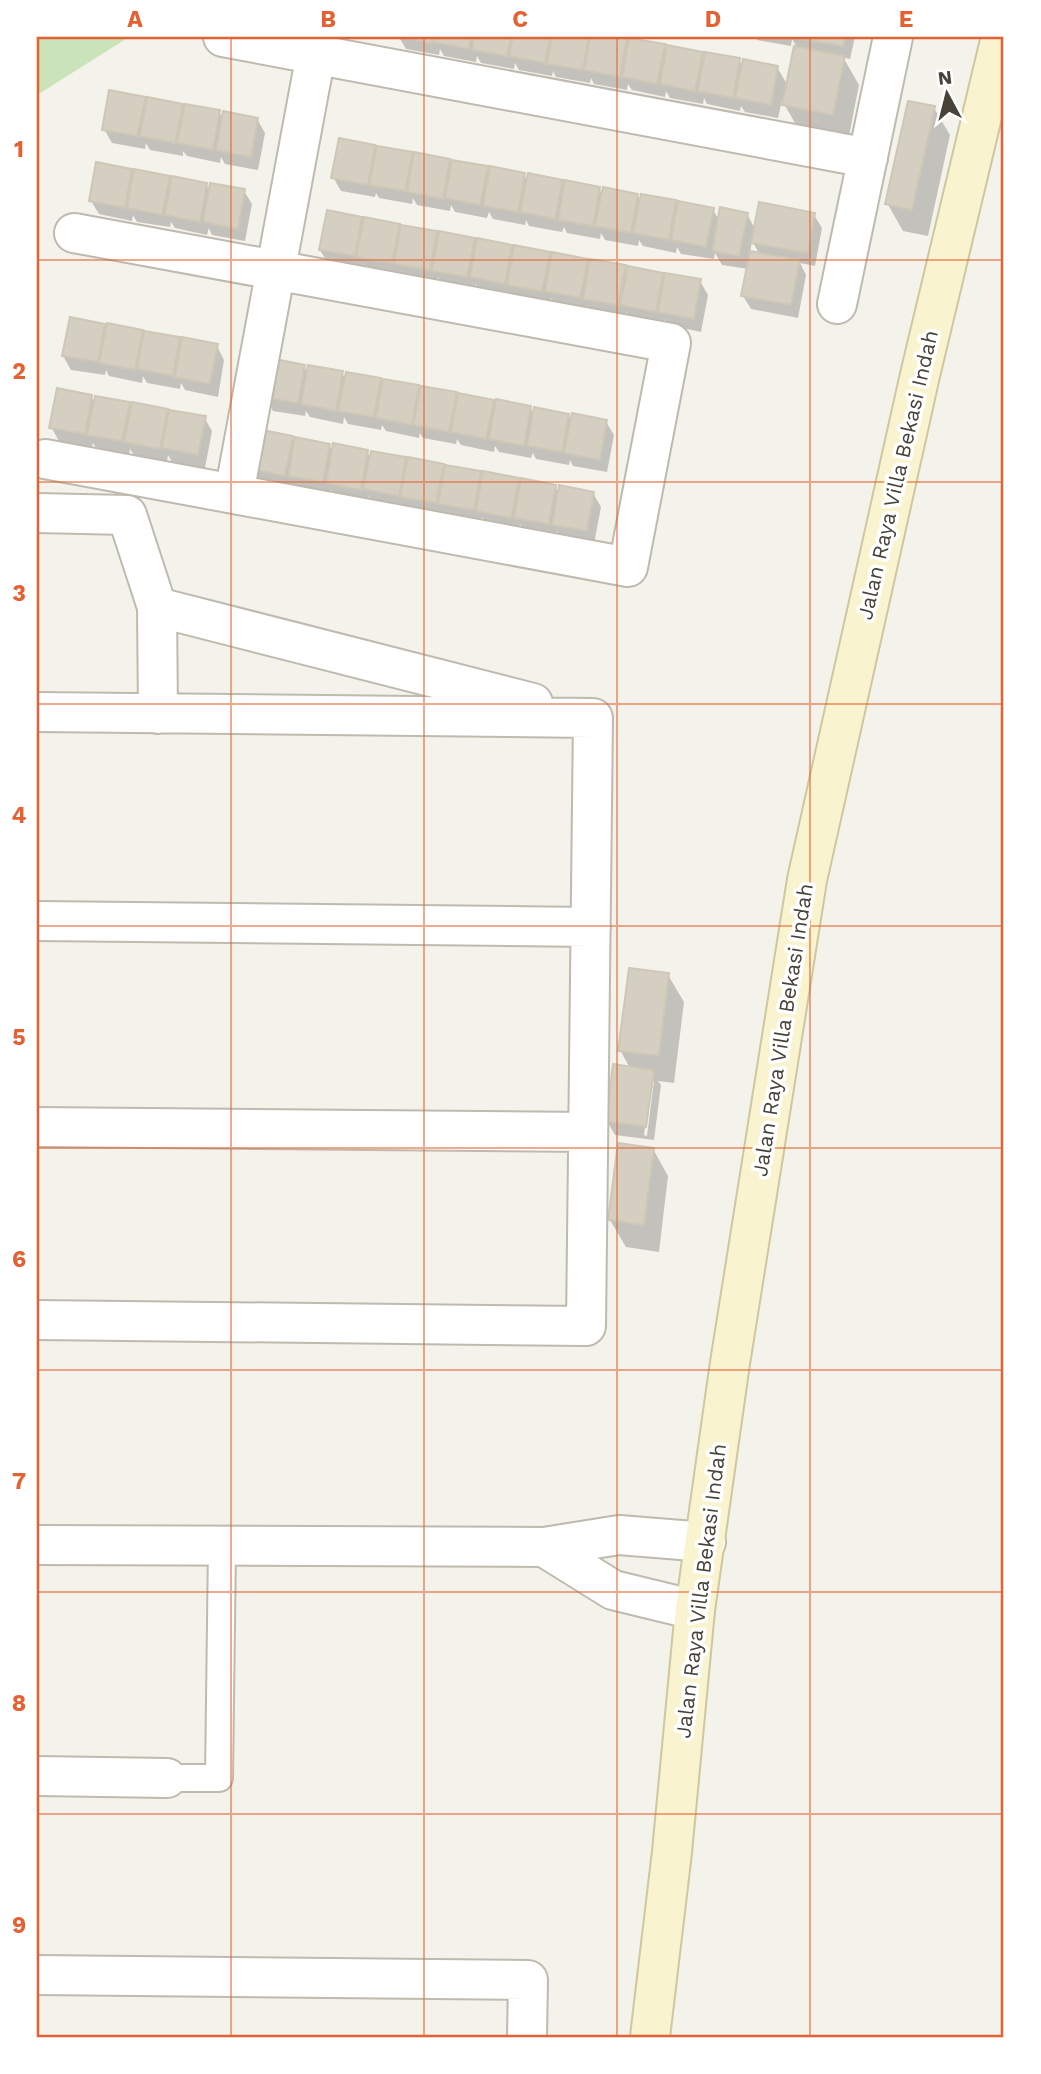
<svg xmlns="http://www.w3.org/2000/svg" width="1041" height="2074" viewBox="0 0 1041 2074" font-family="'Work Sans',sans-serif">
  <rect width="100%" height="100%" fill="#f3f2eb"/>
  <path fill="#cbe3b8" d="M 37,37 L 129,37 L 37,95 Z"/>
  <path fill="#0003" fill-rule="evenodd" d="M 399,37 L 612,37 L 626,39 L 630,46 L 664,46 L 668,53 L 701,53 L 705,60 L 739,60 L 743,67 L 777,67 L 788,86 L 798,49 L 792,39 L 791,46 L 757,40 L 756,37 L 855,37 L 850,59 L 843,57 L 859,85 L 848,141 L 800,132 L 782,100 L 778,118 L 745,112 L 741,106 L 740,111 L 707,104 L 704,98 L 703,104 L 670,98 L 666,91 L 665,97 L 632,90 L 628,84 L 627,90 L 594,84 L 591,78 L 590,83 L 556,77 L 553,71 L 552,76 L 519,70 L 515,63 L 514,69 L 481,63 L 477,56 L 476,62 L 444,56 L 440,49 L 439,55 L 406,49 Z
    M 144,99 L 148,104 L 181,105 L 185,112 L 219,112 L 223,119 L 257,119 L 265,133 L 258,170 L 225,164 L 221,157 L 220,163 L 187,156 L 183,151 L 183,156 L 150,150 L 146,143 L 145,149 L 112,143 L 104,129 Z
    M 934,108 L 950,135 L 928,236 L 903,231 L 887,203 Z
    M 374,147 L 377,152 L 412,153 L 415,159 L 449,161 L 452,167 L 486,167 L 490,174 L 524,175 L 528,181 L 562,181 L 565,187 L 599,189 L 603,195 L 637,195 L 641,202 L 675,202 L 679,209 L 713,209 L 719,221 L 747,214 L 755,229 L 814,215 L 822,228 L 815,266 L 800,263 L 806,275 L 798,318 L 751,309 L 743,296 L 748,269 L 722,265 L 715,253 L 714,259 L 681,254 L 677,247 L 676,253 L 643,246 L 639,240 L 638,246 L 605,240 L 601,233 L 600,239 L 567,233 L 564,227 L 562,232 L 529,226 L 526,220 L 525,225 L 493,219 L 489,212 L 487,218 L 455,212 L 451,205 L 450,211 L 417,205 L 413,198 L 412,204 L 379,198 L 376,193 L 375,197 L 341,191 L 333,177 ZM 752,241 L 760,255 L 750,253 Z
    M 131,170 L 135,177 L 169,177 L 172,184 L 206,184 L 210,191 L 244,191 L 252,204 L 245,241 L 212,235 L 209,228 L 207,235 L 175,228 L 171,222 L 170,227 L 137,222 L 133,215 L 132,221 L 99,214 L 91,201 Z
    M 361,218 L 365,225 L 399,226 L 402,231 L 436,232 L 440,239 L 474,240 L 477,246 L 511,246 L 515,252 L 549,254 L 552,259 L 587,260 L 590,266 L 625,267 L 628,273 L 662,274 L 666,281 L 700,281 L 708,295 L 701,332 L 668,325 L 664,319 L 663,325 L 630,319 L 626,312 L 625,318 L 592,312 L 588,305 L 587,311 L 554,305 L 551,298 L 549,304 L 517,298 L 513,292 L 512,297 L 480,291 L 476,284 L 475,290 L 442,284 L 438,277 L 437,283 L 404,277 L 400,271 L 399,276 L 366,270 L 363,264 L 362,269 L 328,263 L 320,250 Z
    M 104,325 L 108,331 L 142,332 L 145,337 L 179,338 L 183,345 L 217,346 L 224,360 L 218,397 L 185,390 L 181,383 L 180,389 L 147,383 L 143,376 L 142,383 L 109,376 L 106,370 L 105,375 L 71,370 L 63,356 Z
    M 304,366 L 308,373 L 342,373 L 346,380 L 380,380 L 384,386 L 418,387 L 421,394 L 456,394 L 459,399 L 493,401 L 496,408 L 530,408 L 534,414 L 568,415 L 572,421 L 606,422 L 614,435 L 607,472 L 573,466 L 570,460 L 569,465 L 536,459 L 533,453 L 531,458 L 499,452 L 495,446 L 494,452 L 461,445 L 457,439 L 456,444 L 423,438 L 420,433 L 419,438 L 386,431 L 382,425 L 381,430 L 348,424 L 344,417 L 343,424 L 310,417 L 306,411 L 305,416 L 273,411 L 265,397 Z
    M 91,397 L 95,403 L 129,404 L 132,409 L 167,411 L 170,416 L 204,417 L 212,431 L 205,468 L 172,462 L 168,455 L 167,461 L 134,455 L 130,449 L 129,454 L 96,448 L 93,443 L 92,447 L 59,441 L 51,427 Z
    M 292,438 L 296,444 L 329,445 L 333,452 L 367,452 L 371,459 L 405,458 L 409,465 L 443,466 L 446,472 L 480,473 L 484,479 L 518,480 L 521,486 L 555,487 L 559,493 L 593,493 L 601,507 L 594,544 L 561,538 L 557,531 L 556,537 L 524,531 L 520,524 L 519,531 L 486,524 L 482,517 L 481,523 L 448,517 L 445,511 L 444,516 L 410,510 L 407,505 L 406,509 L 373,503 L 369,496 L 368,503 L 335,496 L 331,489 L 330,495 L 297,490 L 294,483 L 292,489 L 260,482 L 252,469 Z
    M 668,975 L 684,1002 L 674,1083 L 658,1081 L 661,1085 L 654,1140 L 615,1135 L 607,1121 L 630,1068 L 620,1050 ZM 651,1081 L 654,1081 L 647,1136 L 644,1135 Z
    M 653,1149 L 668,1176 L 659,1252 L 626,1247 L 610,1220 Z"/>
  <path fill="#d4cfc1" stroke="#cec7b5" stroke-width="2" d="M 401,37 L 433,37 L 431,43 Z
    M 435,37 L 471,37 L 469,49 L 434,42 Z
    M 474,37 L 511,37 L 507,56 L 472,50 Z
    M 513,37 L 550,37 L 545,63 L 509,56 Z
    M 552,37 L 589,37 L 583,70 L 547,64 Z
    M 590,37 L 627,38 L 620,77 L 584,70 Z
    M 791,37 L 845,37 L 843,46 Z
    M 629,38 L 665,44 L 657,84 L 622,77 Z
    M 667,45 L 703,52 L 695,91 L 660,84 Z
    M 794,46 L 845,56 L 833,115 L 782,105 Z
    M 705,52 L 740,58 L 733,98 L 698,91 Z
    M 743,59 L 778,66 L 771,105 L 735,98 Z
    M 109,90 L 146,97 L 137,136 L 102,130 Z
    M 147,97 L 183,104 L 175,143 L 140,136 Z
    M 908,101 L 935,106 L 912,210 L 885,204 Z
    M 185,104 L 220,110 L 213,150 L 177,143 Z
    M 223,111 L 258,118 L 251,157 L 216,150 Z
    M 339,138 L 375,145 L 368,185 L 331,178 Z
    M 377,146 L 413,152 L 405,191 L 369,185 Z
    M 414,152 L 450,159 L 443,199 L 407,192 Z
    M 452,160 L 488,166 L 480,205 L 445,198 Z
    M 96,162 L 132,169 L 125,208 L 89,201 Z
    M 490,166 L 525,173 L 518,212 L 483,206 Z
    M 134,169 L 170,176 L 162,215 L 127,208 Z
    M 528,173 L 563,180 L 555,219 L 520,212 Z
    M 172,176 L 207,183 L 200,222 L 165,215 Z
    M 565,180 L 600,187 L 593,226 L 558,220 Z
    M 210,183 L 245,189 L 238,229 L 203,222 Z
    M 603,187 L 638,194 L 631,233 L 595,226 Z
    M 641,194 L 676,200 L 669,240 L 633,233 Z
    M 678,201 L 714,208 L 706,247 L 671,240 Z
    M 759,202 L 815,213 L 808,253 L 751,243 Z
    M 720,207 L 748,213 L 739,256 L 712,251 Z
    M 327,210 L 362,217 L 355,256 L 319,250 Z
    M 364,217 L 400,224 L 392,263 L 356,257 Z
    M 401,225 L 437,231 L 430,270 L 394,264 Z
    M 439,231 L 475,238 L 467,277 L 432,271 Z
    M 477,238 L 512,245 L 505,284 L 470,277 Z
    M 514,245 L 550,252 L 542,291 L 507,285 Z
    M 750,251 L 800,260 L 791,305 L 741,296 Z
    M 552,252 L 588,259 L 580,298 L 545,291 Z
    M 590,259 L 626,265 L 618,305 L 583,299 Z
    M 628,266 L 663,273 L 656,312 L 620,305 Z
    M 665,273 L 701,279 L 694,319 L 658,312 Z
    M 70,317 L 105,324 L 98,362 L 62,356 Z
    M 107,323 L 143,330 L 135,370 L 99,363 Z
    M 144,331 L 180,337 L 173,376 L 137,369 Z
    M 182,337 L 218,344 L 210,384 L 175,377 Z
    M 270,358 L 305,365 L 298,403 L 263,397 Z
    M 308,365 L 343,371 L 336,411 L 301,404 Z
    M 346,372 L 381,378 L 374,417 L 338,411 Z
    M 383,379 L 419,385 L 412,425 L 376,418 Z
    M 421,386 L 457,392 L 449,432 L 413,425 Z
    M 57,388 L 92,395 L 85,434 L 49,428 Z
    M 458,393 L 494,400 L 486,439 L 451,432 Z
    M 95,396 L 130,402 L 122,441 L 87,435 Z
    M 496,399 L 531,406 L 524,446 L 489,439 Z
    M 132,402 L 168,409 L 160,449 L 124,442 Z
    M 534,407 L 569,414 L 562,452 L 527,446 Z
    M 169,410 L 206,416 L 198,455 L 162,448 Z
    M 572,413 L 607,420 L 600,460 L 564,453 Z
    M 257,429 L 293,436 L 285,476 L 250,469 Z
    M 295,437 L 330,444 L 323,482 L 288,476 Z
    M 333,443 L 368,450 L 361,490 L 326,483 Z
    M 371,451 L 406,457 L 399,496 L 363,489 Z
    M 408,457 L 444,464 L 436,503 L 400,497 Z
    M 445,465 L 481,471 L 474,510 L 438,504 Z
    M 483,471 L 519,478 L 511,518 L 476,511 Z
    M 521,478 L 556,485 L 549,524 L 514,518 Z
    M 559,485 L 594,492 L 587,531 L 552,525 Z
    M 629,968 L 669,973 L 659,1056 L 618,1051 Z
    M 613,1064 L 654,1070 L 646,1127 L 606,1121 Z
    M 618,1143 L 654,1148 L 644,1225 L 608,1220 Z"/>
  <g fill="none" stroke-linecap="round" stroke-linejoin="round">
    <g stroke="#bebaae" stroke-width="30">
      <path id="lane" d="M 167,1778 L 219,1778 L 222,1546"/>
    </g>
    <g stroke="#bebaae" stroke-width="42">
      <path id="street" d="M 223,37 L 868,158
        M 837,304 L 893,37
        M 45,459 L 628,567 L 671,343 L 74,233
        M 234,494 L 316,54
        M 37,513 L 127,515 L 157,607 L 158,714
        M 157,607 L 533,703
        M 37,712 L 593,718 L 586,1326 L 37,1320
        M 37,921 L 591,927
        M 37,1127 L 588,1132
        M 37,1545 L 544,1547 L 619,1535 L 706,1542
        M 544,1547 L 613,1590 L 695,1610
        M 37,1776 L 167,1778
        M 37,1975 L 528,1980 L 527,2037"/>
    </g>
    <g stroke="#cec79f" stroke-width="42">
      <path id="secondary" d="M 650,2037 L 672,1852 L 695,1610 L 730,1363 L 807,880 L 920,375 L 1001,37"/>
    </g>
    <use href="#lane" stroke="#fff" stroke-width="26"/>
    <use href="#street" stroke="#fff" stroke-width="38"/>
    <use href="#secondary" stroke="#f9f4cf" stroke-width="38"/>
  </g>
  <path fill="none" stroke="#e36132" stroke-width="2" stroke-opacity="0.55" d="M 231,37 L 231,2037M 424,37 L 424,2037M 617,37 L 617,2037M 810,37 L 810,2037M 37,260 L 1004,260M 37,482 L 1004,482M 37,704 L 1004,704M 37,926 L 1004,926M 37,1148 L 1004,1148M 37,1370 L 1004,1370M 37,1592 L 1004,1592M 37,1814 L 1004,1814"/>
  <g text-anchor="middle" stroke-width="7" stroke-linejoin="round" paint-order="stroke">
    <g font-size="21" fill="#474339" stroke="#fff">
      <text transform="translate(898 475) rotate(-77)" y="7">Jalan Raya Villa Bekasi Indah</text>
      <text transform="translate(783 1030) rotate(-81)" y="7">Jalan Raya Villa Bekasi Indah</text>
      <text transform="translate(701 1591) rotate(-83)" y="7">Jalan Raya Villa Bekasi Indah</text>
    </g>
  </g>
  <rect width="1041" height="2074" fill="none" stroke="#ffffff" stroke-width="77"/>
  <g transform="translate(947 94) rotate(353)" stroke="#ffffff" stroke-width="5" paint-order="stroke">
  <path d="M0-5L12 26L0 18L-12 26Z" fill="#474339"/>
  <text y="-10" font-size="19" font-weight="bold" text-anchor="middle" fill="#474339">N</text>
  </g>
  <rect x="38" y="38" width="964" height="1998" fill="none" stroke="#e36132" stroke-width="2.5"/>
  <g font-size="23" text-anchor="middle" font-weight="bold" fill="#e36132">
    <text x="135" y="27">A</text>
    <text x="328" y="27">B</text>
    <text x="520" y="27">C</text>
    <text x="713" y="27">D</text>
    <text x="906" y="27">E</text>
    <text x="19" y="157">1</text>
    <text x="19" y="379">2</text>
    <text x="19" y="601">3</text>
    <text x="19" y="823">4</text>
    <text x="19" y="1045">5</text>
    <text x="19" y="1267">6</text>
    <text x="19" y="1489">7</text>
    <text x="19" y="1711">8</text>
    <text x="19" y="1933">9</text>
  </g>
</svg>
